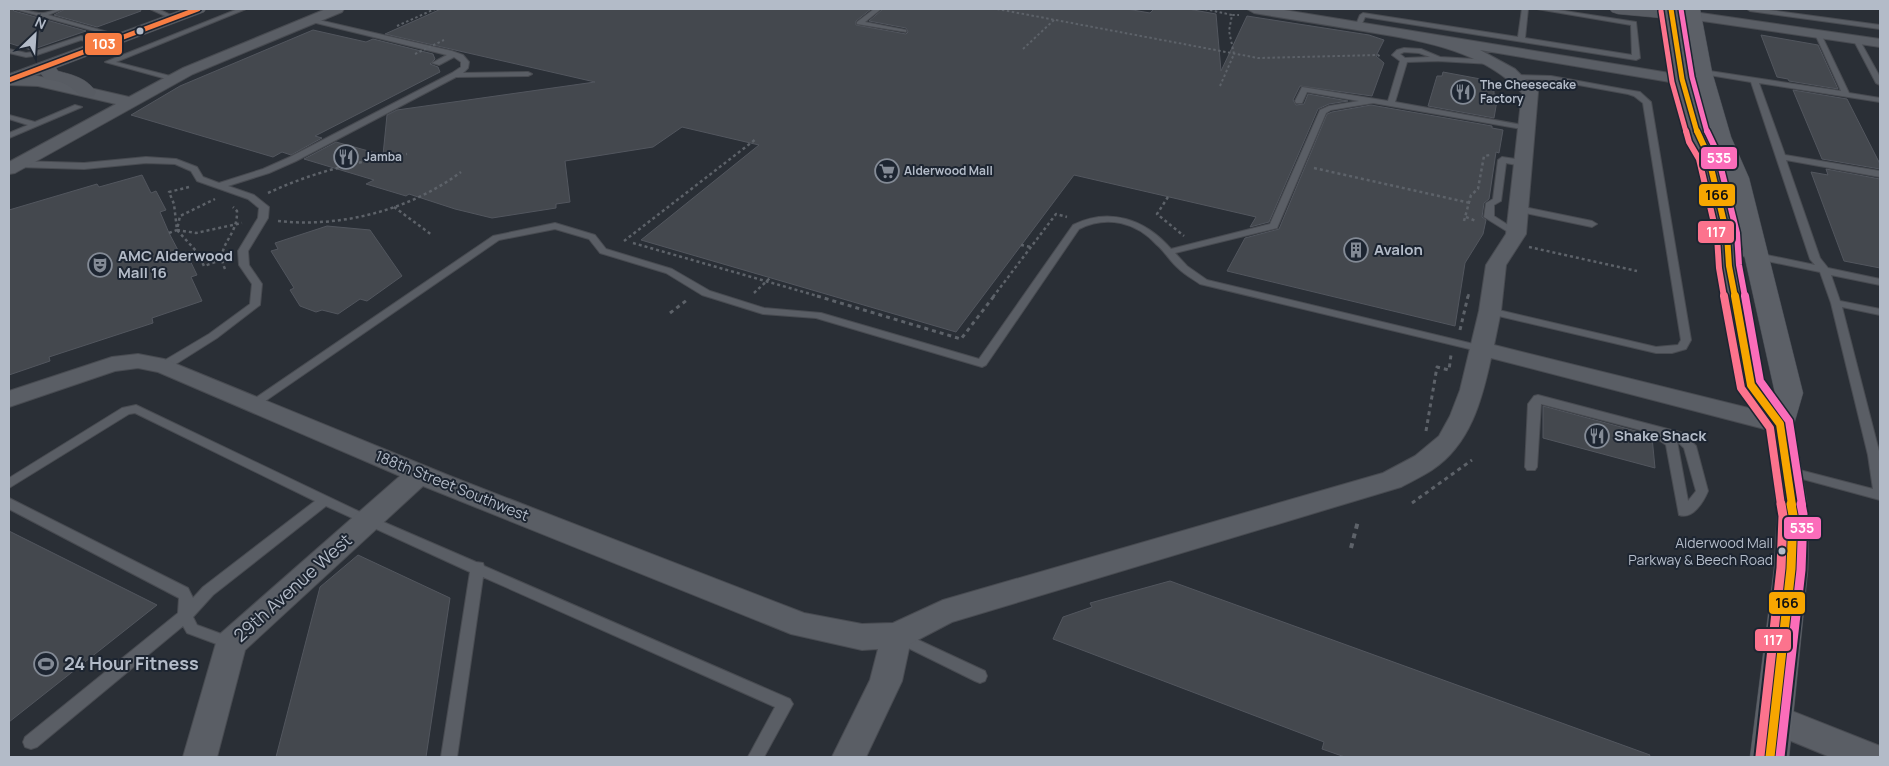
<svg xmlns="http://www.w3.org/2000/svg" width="1889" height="766" viewBox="0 0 1889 766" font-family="Manrope,sans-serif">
  <rect width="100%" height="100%" fill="#2a2f36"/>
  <path fill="#44484e" stroke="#52565e" d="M 9,9 L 12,9 L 14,11 L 86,31 L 31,50 L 9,43 Z
    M 65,9 L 140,9 L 141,11 L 97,27 L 54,15 Z
    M 441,9 L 871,9 L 856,21 L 856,25 L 906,34 L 908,32 L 906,28 L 869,21 L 883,9 L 1127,9 L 1150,13 L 1154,9 L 1188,9 L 1216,14 L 1221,71 L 1247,16 L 1369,35 L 1384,40 L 1376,56 L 1384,63 L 1372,96 L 1300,86 L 1293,100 L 1296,105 L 1304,104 L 1308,94 L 1348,101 L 1329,104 L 1318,109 L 1269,222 L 1250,227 L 1256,217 L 1074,175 L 956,332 L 641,240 L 759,145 L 682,127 L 653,147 L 565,161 L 570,202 L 556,204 L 556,208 L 492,218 L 455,209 L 409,194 L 406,196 L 366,184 L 374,180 L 304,159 L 336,142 L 383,155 L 387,115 L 397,110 L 595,82 L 385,34 Z
    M 313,30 L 366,42 L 373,39 L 433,54 L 435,59 L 430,64 L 438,67 L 440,72 L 315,136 L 322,138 L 291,155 L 282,152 L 273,157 L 131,115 L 180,86 Z
    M 1761,35 L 1818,45 L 1838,89 L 1789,81 L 1788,79 L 1777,77 Z
    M 1443,72 L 1486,80 L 1485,82 L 1489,83 L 1488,90 L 1494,91 L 1494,94 L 1498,95 L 1494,118 L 1428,106 L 1437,76 L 1442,76 Z
    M 1793,90 L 1847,99 L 1880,164 L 1880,169 L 1822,159 Z
    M 1371,105 L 1492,126 L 1492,128 L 1503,130 L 1499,153 L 1496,152 L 1489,199 L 1484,203 L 1482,217 L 1486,220 L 1483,234 L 1465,263 L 1455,326 L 1227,271 L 1245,238 L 1279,229 L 1327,114 L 1332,112 Z
    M 1826,169 L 1880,179 L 1880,268 L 1844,261 L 1811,172 L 1828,175 Z
    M 142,175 L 151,193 L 156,191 L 166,210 L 160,212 L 169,233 L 180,254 L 186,252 L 197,275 L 191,277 L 202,301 L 152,318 L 153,323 L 49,357 L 50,361 L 9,375 L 9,210 L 97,184 L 99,187 Z
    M 327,226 L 370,230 L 402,276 L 367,301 L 360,299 L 338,314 L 322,310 L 316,312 L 300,306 L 290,290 L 294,288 L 271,251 L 278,249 L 275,243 Z
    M 1543,406 L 1647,434 L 1652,437 L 1655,468 L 1543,438 Z
    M 9,531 L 157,605 L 9,722 Z
    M 358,555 L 450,598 L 426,757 L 276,757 L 320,587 Z
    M 1170,581 L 1650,755 L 1649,757 L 1345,757 L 1322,749 L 1324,742 L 1053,639 L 1063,617 L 1092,607 L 1090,603 Z"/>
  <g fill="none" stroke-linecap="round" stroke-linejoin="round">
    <g stroke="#484b51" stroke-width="2">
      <path id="lane" d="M 14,9 C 23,9 30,12 39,13 C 46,14 55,9 63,9 L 48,15 L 125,37 L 120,38 Z
        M 150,9 L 158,9 L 177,18 L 172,19 Z
        M 238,9 L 246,9 L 116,62 L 174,77 L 174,81 L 105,62 Z
        M 874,9 L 881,9 L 865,22 L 906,30 L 906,32 L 857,24 L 857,22 Z
        M 1522,9 L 1528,9 L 1525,38 L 1632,55 L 1631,25 L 1537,9 L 1552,9 L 1636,22 L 1640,58 L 1636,60 L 1365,17 L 1360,28 L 1355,27 L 1360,15 L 1363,13 L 1518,37 Z
        M 1747,9 L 1762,9 L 1880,25 L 1880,29 L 1750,11 Z
        M 310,18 L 452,51 L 463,55 L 469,62 L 468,68 L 463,73 L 528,72 L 532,74 L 528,76 L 456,77 L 296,161 L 269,173 L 228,186 L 254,195 L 269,207 L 268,218 L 248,251 L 249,265 L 262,284 L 260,305 L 217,338 L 168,369 L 160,369 L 158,366 L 160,363 L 209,334 L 250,304 L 252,284 L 239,265 L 238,251 L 258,218 L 259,208 L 248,199 L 197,181 L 191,171 L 175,164 L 146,163 L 84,169 L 18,167 L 14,164 L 18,161 L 84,163 L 146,157 L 176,159 L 197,167 L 203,177 L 219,183 L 263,169 L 290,157 L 452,73 L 461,67 L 461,62 L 454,57 L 439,65 L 432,63 L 447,55 L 308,21 L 308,19 Z
        M 1818,32 L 1821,34 L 1849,93 L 1880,98 L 1880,102 L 1759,83 L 1785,155 L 1880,171 L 1880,177 L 1786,160 L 1820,258 L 1828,268 L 1880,279 L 1880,285 L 1831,275 L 1840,301 L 1880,309 L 1880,315 L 1842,307 L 1880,455 L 1880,500 L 1788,475 L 1784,474 L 1782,471 L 1784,468 L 1788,467 L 1873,489 L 1868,455 L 1831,303 L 1820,272 L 1728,253 L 1723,250 L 1728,247 L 1815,265 L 1810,259 L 1751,82 L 1703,74 L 1699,72 L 1703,70 L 1841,91 L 1815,34 Z
        M 81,36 L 106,44 L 103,46 L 81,40 L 34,56 L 26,57 L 9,53 L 9,49 L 26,53 L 33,52 Z
        M 1856,37 L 1859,39 L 1880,77 L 1880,85 L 1876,83 L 1853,39 Z
        M 1404,48 L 1421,49 L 1440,57 L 1491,60 L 1495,62 L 1491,64 L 1438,61 L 1407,62 L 1395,102 L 1528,126 L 1532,128 L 1528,130 L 1373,103 L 1331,110 L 1326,113 L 1277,228 L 1175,253 L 1187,266 L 1207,280 L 1482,346 L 1487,349 L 1486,351 L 1482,352 L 1200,284 C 1193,279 1185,275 1178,268 C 1170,261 1165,252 1157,245 C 1136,222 1107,215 1079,229 L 986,365 L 982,367 L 816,318 L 763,314 L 702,295 L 666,273 L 600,253 L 589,239 L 555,229 L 499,240 L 258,406 L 250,406 L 248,403 L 493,236 L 555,223 L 595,235 L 606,249 L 672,269 L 710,291 L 764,308 L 821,313 L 979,359 L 1073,225 C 1109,207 1145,219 1171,249 L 1270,224 L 1320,110 L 1329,106 L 1359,101 L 1307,92 L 1302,103 L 1296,103 L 1295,101 L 1302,87 L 1388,101 L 1400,61 L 1392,55 L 1397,50 ZM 1404,52 L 1419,53 L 1430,57 L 1405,58 L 1400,54 Z
        M 1513,75 L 1551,76 L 1628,90 L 1640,92 L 1651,102 L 1691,340 L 1686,349 L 1672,353 L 1656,353 L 1490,314 L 1485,311 L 1490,308 L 1656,347 L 1678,345 L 1681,340 L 1643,103 L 1634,96 L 1628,94 L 1551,80 L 1516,79 L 1513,79 Z
        M 75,105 L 82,107 L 9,138 L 9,133 L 28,125 L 9,119 L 9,115 L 35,122 Z
        M 1502,157 L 1522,160 L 1526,163 L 1522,166 L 1506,163 L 1501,201 L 1494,205 L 1494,216 L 1519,232 L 1521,234 L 1516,237 L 1484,217 L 1486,203 L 1493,199 L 1498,160 Z
        M 1519,206 L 1592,221 L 1597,224 L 1592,227 L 1516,211 L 1514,209 Z
        M 1538,395 L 1683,433 L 1696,446 L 1708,491 C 1704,501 1693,520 1679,515 L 1666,445 L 1648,432 L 1541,404 L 1537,467 L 1535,470 L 1527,470 L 1525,467 L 1528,404 L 1534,396 ZM 1677,441 L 1684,448 L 1696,491 L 1688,501 Z
        M 136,405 L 358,511 L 476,562 L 483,563 L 484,566 L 790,699 L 793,704 L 764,757 L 748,757 L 775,707 L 483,577 L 457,757 L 441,757 L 470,572 L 326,506 L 213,595 L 193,617 L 197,625 L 235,639 L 237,643 L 235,647 L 230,649 L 187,633 L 183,626 L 37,747 L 31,749 L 25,747 L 23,742 L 25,737 L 178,613 L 179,598 L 9,509 L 9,498 L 188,588 L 193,598 L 203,587 L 315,501 L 135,413 L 129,414 L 9,488 L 9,478 L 122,408 Z
        M 899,631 L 985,671 L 987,676 L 985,681 L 980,683 L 975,681 L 894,641 L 892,637 L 894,633 Z"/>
    </g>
    <g stroke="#484b51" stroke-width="2">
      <path id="street" d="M 326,9 L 344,9 L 342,12 L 193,74 L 15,173 L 9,174 L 9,162 L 116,104 L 38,86 L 9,85 L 9,75 L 38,76 L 129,97 L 183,68 Z
        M 1247,9 L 1278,9 L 1688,76 L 1690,79 L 1688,82 L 1682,84 L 1480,50 L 1515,69 L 1538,92 L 1526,234 L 1506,265 L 1501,311 L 1494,345 L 1789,418 L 1792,424 L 1789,430 L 1780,433 L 1491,358 C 1482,400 1470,445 1432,470 C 1423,476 1412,481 1401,487 L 952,622 L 910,644 L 902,681 L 866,757 L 832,757 L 870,680 L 878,649 L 862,650 L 791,634 L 423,486 L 245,650 L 217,757 L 183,757 L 216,643 L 220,634 L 400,476 L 158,372 L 138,368 L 115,371 L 9,407 L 9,391 L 112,357 L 138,354 L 164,359 L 450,476 L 804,613 L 862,624 L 893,623 L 943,600 L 1383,473 L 1415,456 L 1439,436 L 1450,416 L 1460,390 L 1479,311 L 1486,265 L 1506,234 L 1522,93 C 1479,47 1415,40 1357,30 C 1322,24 1288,19 1254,13 Z
        M 1694,12 L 1880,39 L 1880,47 L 1689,19 L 1687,16 L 1689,13 Z
        M 1774,704 L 1880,746 L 1880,757 L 1830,757 L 1762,729 L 1758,719 L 1762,709 Z"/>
    </g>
    <g stroke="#484b51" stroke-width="1">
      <path id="secondary" d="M 184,9 L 206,9 L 204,12 L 56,68 L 58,71 C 73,75 87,78 96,92 L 94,96 C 79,100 76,89 65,84 C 59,81 51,80 45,79 L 41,74 L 9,85 L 9,74 Z
        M 1610,9 C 1638,7 1672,6 1700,13 L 1702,16 L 1700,19 L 1694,21 L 1618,14 L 1612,12 Z"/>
    </g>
    <g stroke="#474b53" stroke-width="1">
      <path id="primary" d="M 1663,9 L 1679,9 C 1687,58 1693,111 1718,155 C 1700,108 1692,58 1684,9 L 1700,9 L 1712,72 L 1731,137 L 1749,178 L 1803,393 L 1794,424 L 1809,515 L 1808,569 L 1789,757 L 1750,757 L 1774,569 L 1777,515 L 1766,425 L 1737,385 L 1717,266 L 1716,235 L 1698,155 L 1689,139 L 1673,79 ZM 1718,155 L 1727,178 L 1775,393 L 1774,396 L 1764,383 L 1741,266 L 1738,235 Z"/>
    </g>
    <path stroke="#5d6269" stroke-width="2" stroke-dasharray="2.5 2.5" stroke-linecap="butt" d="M 997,9 L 1258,58 L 1378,55 L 1381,57
      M 1205,9 L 1232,15
      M 397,26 L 435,9
      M 1023,49 L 1054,20
      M 1220,86 L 1234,54 L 1229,31 L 1232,15 L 1239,15"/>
    <path stroke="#5d6269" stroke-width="2.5" stroke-dasharray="3 3" stroke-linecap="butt" d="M 1314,168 L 1470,203
      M 189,187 L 169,192 L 174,204 L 177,230 L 197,252 L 204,266 L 221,260
      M 268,193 C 313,172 359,161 407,154
      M 1168,197 L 1157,214 L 1184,236
      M 394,207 L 432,235
      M 1466,217 L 1476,221
      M 278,221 C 341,228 410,210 461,172
      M 1464,221 L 1471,195 L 1478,189 L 1484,156 L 1490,155
      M 177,230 L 196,233 L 242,223
      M 169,233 L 177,230 L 180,216 L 215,199
      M 624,241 L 756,139
      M 633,243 L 821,297
      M 1021,245 L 1031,247
      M 1529,247 L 1637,271
      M 225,269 C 214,245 238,238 237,211 L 233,207
      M 754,293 L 770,278
      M 993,297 L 1056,214 L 1067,217
      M 1468,297 L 1469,293"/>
    <path stroke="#5d6269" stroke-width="3" stroke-dasharray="4 4" stroke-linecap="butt" d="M 817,296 L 961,339 L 994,296
      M 670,313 L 687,300
      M 1460,330 L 1468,296
      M 1426,431 L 1437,367 L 1449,370 L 1451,355
      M 1412,503 L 1472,460"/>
    <path stroke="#5d6269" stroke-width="4" stroke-dasharray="5 5" stroke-linecap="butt" d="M 1351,548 L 1358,521"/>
    <use href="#lane" fill="#5a5e65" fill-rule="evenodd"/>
    <use href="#street" fill="#5a5e65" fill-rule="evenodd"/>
    <use href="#secondary" fill="#585c63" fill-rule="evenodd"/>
    <use href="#primary" fill="#5c6067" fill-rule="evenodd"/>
    <path stroke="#5d6269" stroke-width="2" stroke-dasharray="2.5 2.5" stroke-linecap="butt" d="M 415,54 L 444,40"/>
    <g stroke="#1d2531" stroke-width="8">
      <path id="bus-1-far3" d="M 1671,9 L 1682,79 L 1697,132"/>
    </g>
    <g stroke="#1d2531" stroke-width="9">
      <path id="bus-1-far2" d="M 1697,131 L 1708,155 L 1727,235 L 1729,266 L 1735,297"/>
    </g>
    <g stroke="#1d2531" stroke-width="11">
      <path id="bus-1-far1" d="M 1735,296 L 1751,385 L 1780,424 L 1792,505"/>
    </g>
    <g stroke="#1d2531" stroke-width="13">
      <path id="bus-1" d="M 1770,757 L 1791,569 L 1793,515 L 1791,504"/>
    </g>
    <g stroke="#1d2531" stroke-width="8">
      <path id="bus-2-far3" d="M 1661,11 L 1672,82 L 1686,132"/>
    </g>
    <g stroke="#1d2531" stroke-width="9">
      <path id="bus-2-far2" d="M 1686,131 L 1689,142 L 1699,159 L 1717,236 L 1719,268 L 1724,297"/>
    </g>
    <g stroke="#1d2531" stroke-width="11">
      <path id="bus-2-far1" d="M 1724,296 L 1741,388 L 1770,428 L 1781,505"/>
    </g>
    <g stroke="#1d2531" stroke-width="13">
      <path id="bus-2" d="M 1760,756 L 1781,568 L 1783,516 L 1781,504"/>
    </g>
    <g stroke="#1d2531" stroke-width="8">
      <path id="bus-3-far3" d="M 1681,9 L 1692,77 L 1707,132"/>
    </g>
    <g stroke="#1d2531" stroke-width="9">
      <path id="bus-3-far2" d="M 1707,131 L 1717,152 L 1737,233 L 1739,265 L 1745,297"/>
    </g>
    <g stroke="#1d2531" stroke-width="11">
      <path id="bus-3-far1" d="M 1745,296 L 1760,381 L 1789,421 L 1802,505"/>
    </g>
    <g stroke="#1d2531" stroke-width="13">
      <path id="bus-3" d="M 1780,757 L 1801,570 L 1803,514 L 1801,504"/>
    </g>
    <g stroke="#1d2531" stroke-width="8">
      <path id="bus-4" d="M 9,80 L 198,9"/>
    </g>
    <use href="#bus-1-far3" stroke="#f7a600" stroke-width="5"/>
    <use href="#bus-1-far2" stroke="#f7a600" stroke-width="6"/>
    <use href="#bus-1-far1" stroke="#f7a600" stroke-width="8"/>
    <use href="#bus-1" stroke="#f7a600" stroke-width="9"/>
    <use href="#bus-2-far3" stroke="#fc738d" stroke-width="5"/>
    <use href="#bus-2-far2" stroke="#fc738d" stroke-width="6"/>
    <use href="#bus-2-far1" stroke="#fc738d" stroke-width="8"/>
    <use href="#bus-2" stroke="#fc738d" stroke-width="9"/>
    <use href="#bus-3-far3" stroke="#fb6dba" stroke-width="5"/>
    <use href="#bus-3-far2" stroke="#fb6dba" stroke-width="6"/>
    <use href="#bus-3-far1" stroke="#fb6dba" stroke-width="8"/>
    <use href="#bus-3" stroke="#fb6dba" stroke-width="9"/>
    <use href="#bus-4" stroke="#f77d43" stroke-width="5"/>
  </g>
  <defs>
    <g id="restaurant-ring" transform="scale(1.25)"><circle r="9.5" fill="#1d2531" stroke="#838a95" stroke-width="1.5"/><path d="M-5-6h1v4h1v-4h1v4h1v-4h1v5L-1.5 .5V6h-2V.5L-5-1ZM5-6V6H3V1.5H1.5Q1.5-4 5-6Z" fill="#838a95"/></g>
    <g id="supermarket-ring" transform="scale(1.25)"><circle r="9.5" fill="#1d2531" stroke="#838a95" stroke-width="1.5"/><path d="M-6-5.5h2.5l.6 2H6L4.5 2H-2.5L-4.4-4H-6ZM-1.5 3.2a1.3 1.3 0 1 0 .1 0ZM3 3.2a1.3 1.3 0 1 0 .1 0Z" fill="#838a95"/></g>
    <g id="building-ring" transform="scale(1.25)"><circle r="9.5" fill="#1d2531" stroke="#838a95" stroke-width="1.5"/><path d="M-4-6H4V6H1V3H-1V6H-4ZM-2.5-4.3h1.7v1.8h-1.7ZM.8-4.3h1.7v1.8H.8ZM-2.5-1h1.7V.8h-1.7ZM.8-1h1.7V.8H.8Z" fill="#838a95"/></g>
    <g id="theatre-ring" transform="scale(1.25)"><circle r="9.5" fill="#1d2531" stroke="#838a95" stroke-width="1.5"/><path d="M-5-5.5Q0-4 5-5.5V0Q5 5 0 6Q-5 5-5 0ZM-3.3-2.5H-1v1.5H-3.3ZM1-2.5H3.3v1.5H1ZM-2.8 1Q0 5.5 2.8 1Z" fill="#838a95"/></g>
    <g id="stadium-ring" transform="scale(1.25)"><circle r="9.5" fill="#1d2531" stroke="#838a95" stroke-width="1.5"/><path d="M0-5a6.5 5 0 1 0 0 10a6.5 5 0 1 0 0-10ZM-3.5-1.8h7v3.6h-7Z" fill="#838a95"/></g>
  </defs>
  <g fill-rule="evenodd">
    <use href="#restaurant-ring" x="1463" y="92"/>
    <use href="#restaurant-ring" x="346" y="157"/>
    <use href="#supermarket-ring" x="887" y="171"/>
    <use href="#building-ring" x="1356" y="250"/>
    <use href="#theatre-ring" x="100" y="265"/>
    <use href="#restaurant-ring" x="1597" y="436"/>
    <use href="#stadium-ring" x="46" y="664"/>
  </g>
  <g fill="#b3bbc8" stroke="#1d2531" stroke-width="2">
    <circle cx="140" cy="31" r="4.5"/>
    <circle cx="1782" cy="551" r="4.5"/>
  </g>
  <g text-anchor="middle" stroke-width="4" stroke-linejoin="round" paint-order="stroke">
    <g font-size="12" font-weight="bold" fill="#b3bbc8" stroke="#1d2531" text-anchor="start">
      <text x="1480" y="89">The Cheesecake<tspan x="1480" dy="14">Factory</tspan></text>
      <text x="364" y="161">Jamba</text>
      <text x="904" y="175">Alderwood Mall</text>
    </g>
    <g font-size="14" fill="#b3bbc8" stroke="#1d2531" text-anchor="end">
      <text x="1773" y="548">Alderwood Mall<tspan x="1773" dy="17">Parkway &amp; Beech Road</tspan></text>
    </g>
    <g font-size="15" font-weight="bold" fill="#b3bbc8" stroke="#1d2531" text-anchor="start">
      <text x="1374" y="255">Avalon</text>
      <text x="118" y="261">AMC Alderwood<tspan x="118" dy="17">Mall 16</tspan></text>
      <text x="1614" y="441">Shake Shack</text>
    </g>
    <g font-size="15" fill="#b3bbc8" stroke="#1d2531">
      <text transform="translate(452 486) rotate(22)" y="5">188th Street Southwest</text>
    </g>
    <g font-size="18" fill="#b3bbc8" stroke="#1d2531">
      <text transform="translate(293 588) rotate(-42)" y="6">29th Avenue West</text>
    </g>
    <g font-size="18" font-weight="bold" fill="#b3bbc8" stroke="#1d2531" text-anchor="start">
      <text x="64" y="670">24 Hour Fitness</text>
    </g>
  </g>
  <g stroke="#1d2531" stroke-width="2">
    <rect x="84" y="32" width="39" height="24" rx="5" fill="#f77d43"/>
    <rect x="1700" y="146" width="38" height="24" rx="5" fill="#fb6dba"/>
    <rect x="1698" y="183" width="38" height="24" rx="5" fill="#f7a600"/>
    <rect x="1697" y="220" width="38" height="24" rx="5" fill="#fc738d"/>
    <rect x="1783" y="516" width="39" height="24" rx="5" fill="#fb6dba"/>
    <rect x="1768" y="591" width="38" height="24" rx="5" fill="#f7a600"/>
    <rect x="1754" y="628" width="38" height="24" rx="5" fill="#fc738d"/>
  </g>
  <g font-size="14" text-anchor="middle" font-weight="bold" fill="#fff">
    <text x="104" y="49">103</text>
    <text x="1719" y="163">535</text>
    <text x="1716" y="237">117</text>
    <text x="1802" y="533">535</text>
    <text x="1773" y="645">117</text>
  </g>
  <g font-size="14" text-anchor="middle" font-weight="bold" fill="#111">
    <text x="1717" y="200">166</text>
    <text x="1787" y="608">166</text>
  </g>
  <rect width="1889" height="766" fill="none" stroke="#b3bbc8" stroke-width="20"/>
  <g transform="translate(35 35) rotate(25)" stroke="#1d2531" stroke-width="4" paint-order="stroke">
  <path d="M0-4L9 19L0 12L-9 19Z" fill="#b3bbc8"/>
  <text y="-8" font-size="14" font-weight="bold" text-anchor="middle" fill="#b3bbc8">N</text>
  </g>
</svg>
